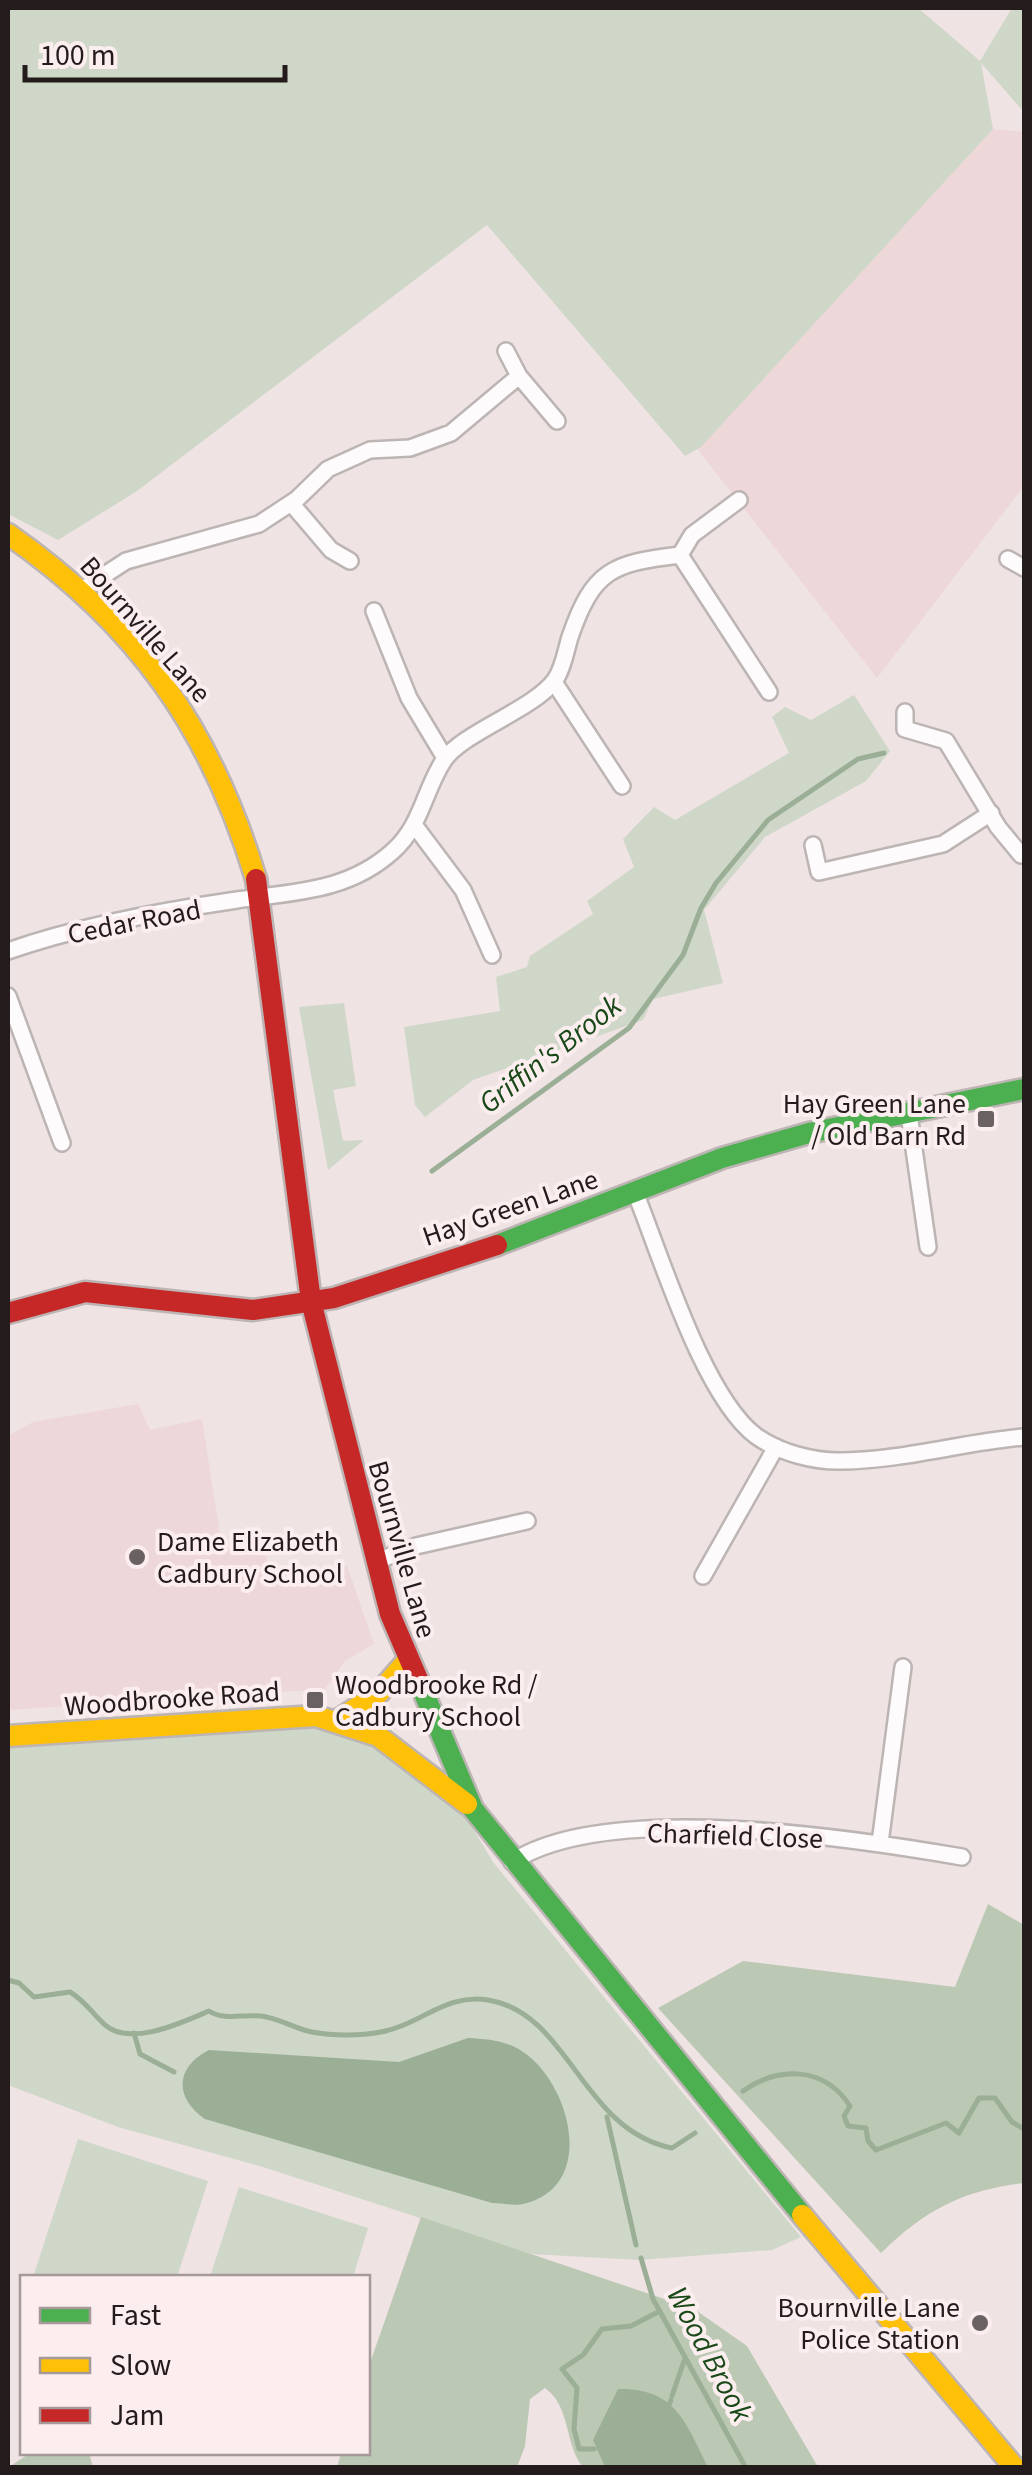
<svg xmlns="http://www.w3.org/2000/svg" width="1032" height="2475" viewBox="0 0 1032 2475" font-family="'Source Sans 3',sans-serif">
  <rect width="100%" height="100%" fill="#efe3e3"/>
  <path fill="#eed7d8" d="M 993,129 L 1024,132 L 1024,486 L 877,678 L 698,450 Z
    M 138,1404 L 150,1430 L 202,1419 L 222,1548 L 264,1543 L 270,1576 L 301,1569 L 313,1575 L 347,1566 L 374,1644 L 345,1661 L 325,1689 L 8,1710 L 8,1436 L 33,1422 Z"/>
  <path fill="#cfd7c8" d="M 8,8 L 918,8 L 980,61 L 1012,8 L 1024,8 L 1024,112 L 981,63 L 993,129 L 701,447 L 685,456 L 487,225 L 137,491 L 58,540 L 8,514 Z
    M 854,695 L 890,751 L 866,781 L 765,837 L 704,910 L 723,983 L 653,999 L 643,1020 L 473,1080 L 425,1117 L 415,1105 L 404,1027 L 500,1011 L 496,977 L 527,967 L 530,956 L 593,914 L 587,901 L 634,867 L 623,839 L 654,807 L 675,820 L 789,753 L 772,717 L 785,707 L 811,720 Z
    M 344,1003 L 356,1086 L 333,1090 L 343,1141 L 364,1140 L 328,1170 L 299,1007 Z
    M 338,1728 L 441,1775 L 493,1862 L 801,2237 L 772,2250 L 639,2260 L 531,2254 L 263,2167 L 118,2127 L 8,2085 L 8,1748 L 240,1730 Z
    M 78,2139 L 208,2181 L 177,2277 L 33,2277 Z
    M 239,2187 L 368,2228 L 353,2277 L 210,2277 Z"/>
  <path fill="#bbc8b4" d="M 988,1904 L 1024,1925 L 1024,2183 C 963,2190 925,2210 881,2253 L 658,2008 L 743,1961 L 955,1987 Z
    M 421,2217 L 694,2309 L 747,2346 L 818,2467 L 583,2467 C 565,2447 571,2406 545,2388 L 530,2399 L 525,2446 L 517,2467 L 337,2468 L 341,2453 L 368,2452 L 368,2369 Z
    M 30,2453 L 89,2453 L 93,2467 L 9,2467 Z"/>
  <path fill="#9bae96" d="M 468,2038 C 489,2039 509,2041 526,2054 C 571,2087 597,2187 523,2204 C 514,2206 501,2203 492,2203 L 205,2119 C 174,2098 175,2067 209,2050 L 399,2062 Z
    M 618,2389 C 676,2388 685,2422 708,2467 L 605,2467 L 593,2440 Z"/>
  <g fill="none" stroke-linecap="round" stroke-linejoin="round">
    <path stroke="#9bae96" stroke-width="5" d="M 432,1171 L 629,1028 L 683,955 L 701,908 L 716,883 L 768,820 L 858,759 L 884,753
      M 8,1980 L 19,1983 L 34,1997 L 70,1992 C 85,2001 91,2012 104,2024 C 129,2048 183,2022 209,2011 C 224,2021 244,2014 261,2016 C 279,2018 295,2029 312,2032 C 332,2036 361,2036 381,2032 C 420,2025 446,1993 488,2000 C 570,2013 581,2130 672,2148 L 695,2133
      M 134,2033 L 140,2054 L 174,2072
      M 743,2091 C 779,2066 824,2066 850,2106 L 844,2116 L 848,2126 L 866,2128 L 868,2141 L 876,2150 L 946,2123 L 959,2133 L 979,2098 L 995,2098 L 1012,2122 L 1024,2129
      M 607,2117 L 636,2245
      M 641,2258 L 653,2299 L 746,2468
      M 672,2396 L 684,2361
      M 669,2405 L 671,2400
      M 594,2449 L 579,2449 L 574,2429 L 577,2388 L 562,2369 L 583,2355 L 602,2329 L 631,2326 L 660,2311"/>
    <g stroke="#bdb4b4" stroke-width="20">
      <path id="street" d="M 519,376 L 557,421
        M 291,503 L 331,550 L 350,561
        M 680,555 L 769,692
        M 1008,559 L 1024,568
        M 80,591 L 126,561 L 259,524 L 297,499 L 328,469 L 370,450 L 410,448 L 451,433 L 519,376 L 506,351
        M 374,611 L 409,698 L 445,758
        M 554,682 L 622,786
        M 905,712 L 905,729 L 946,741 L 998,827 L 1021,855 L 1024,851
        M 415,826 L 463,890 L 492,955
        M 813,845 L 819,872 L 943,844 L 991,813
        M 8,951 C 79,926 161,911 237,900 C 293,892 348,892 393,851 C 422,825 424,790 444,760 C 463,732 533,710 555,680 C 563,669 566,650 570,637 C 593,570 612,563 680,555 L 692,535 L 739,500
        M 8,996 L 62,1143
        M 909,1114 L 928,1247
        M 635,1192 C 661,1256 703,1396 756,1436 C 780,1453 815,1462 843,1461 C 904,1460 964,1442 1024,1437
        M 377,1561 L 416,1546 L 527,1521
        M 703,1576 L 776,1447
        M 880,1843 L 903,1667
        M 512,1862 C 607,1800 852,1838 962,1857"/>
    </g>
    <g stroke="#bdb4b4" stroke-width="25">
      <path id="fast" d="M 497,1245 L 722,1158 L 809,1133 L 1024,1089
        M 420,1684 L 473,1809 L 802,2215"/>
    </g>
    <g stroke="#bdb4b4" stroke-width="25">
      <path id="slow" d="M 8,534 C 137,624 211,729 256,879
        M 341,1718 L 378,1694 L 407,1661
        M 8,1736 L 316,1716 L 378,1736 L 467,1804
        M 802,2215 L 1015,2468"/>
    </g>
    <g stroke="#bdb4b4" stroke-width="25">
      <path id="jam" d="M 256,879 L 311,1301 L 390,1614 L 420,1684
        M 8,1313 L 85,1292 L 253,1310 L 334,1298 L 497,1245"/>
    </g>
    <use href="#street" stroke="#fdfbfb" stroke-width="15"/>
    <use href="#fast" stroke="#4caf50" stroke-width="20"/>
    <use href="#slow" stroke="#ffc107" stroke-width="20"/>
    <use href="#jam" stroke="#c62828" stroke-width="20"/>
  </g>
  <g fill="#6a6162" stroke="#fcedee" stroke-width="4">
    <rect x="976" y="1109" width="20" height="20" rx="5"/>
    <circle cx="137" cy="1557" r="10"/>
    <rect x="305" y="1690" width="20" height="20" rx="5"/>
    <circle cx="980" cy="2323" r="10"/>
  </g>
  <g text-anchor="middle" stroke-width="8" stroke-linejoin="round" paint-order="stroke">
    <g font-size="28" fill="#231b1c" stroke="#fcedee">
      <text transform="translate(146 629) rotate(49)" y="10">Bournville Lane</text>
      <text transform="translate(134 921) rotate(-11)" y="10">Cedar Road</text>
      <text transform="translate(510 1207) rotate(-19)" y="10">Hay Green Lane</text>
      <text transform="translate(403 1549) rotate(74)" y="10">Bournville Lane</text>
      <text transform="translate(172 1698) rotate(-4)" y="10">Woodbrooke Road</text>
      <text transform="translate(735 1835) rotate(2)" y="10">Charfield Close</text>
    </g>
    <g font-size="28" fill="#231b1c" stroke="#fcedee" text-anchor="end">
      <text x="966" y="1113">Hay Green Lane<tspan x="966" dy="32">/ Old Barn Rd</tspan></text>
      <text x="157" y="1551" text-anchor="start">Dame Elizabeth<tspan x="157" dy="32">Cadbury School</tspan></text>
      <text x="335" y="1694" text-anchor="start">Woodbrooke Rd /<tspan x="335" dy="32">Cadbury School</tspan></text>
      <text x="960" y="2317">Bournville Lane<tspan x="960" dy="32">Police Station</tspan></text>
    </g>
    <g font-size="30" font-style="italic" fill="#1a4919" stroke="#fcedee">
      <text transform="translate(550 1054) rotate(-38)" y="10">Griffin's Brook</text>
      <text transform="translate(710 2354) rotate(62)" y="10">Wood Brook</text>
    </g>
  </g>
  <rect width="1032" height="2475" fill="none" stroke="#231b1c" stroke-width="20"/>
  <rect x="20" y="2275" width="350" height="180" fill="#fcedee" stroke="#a5999a" stroke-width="2.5"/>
  <rect x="40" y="2308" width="50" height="15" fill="#4caf50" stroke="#a5999a" stroke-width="2.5"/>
  <text x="110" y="2325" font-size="30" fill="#231b1c">Fast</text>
  <rect x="40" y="2358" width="50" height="15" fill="#ffc107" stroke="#a5999a" stroke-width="2.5"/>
  <text x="110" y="2375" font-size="30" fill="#231b1c">Slow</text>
  <rect x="40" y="2408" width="50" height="15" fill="#c62828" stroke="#a5999a" stroke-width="2.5"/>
  <text x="110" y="2425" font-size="30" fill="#231b1c">Jam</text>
  <path d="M25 65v15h260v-15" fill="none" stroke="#231b1c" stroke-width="5"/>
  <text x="40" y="65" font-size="30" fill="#231b1c" stroke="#fcedee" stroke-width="8" paint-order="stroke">100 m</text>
</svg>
